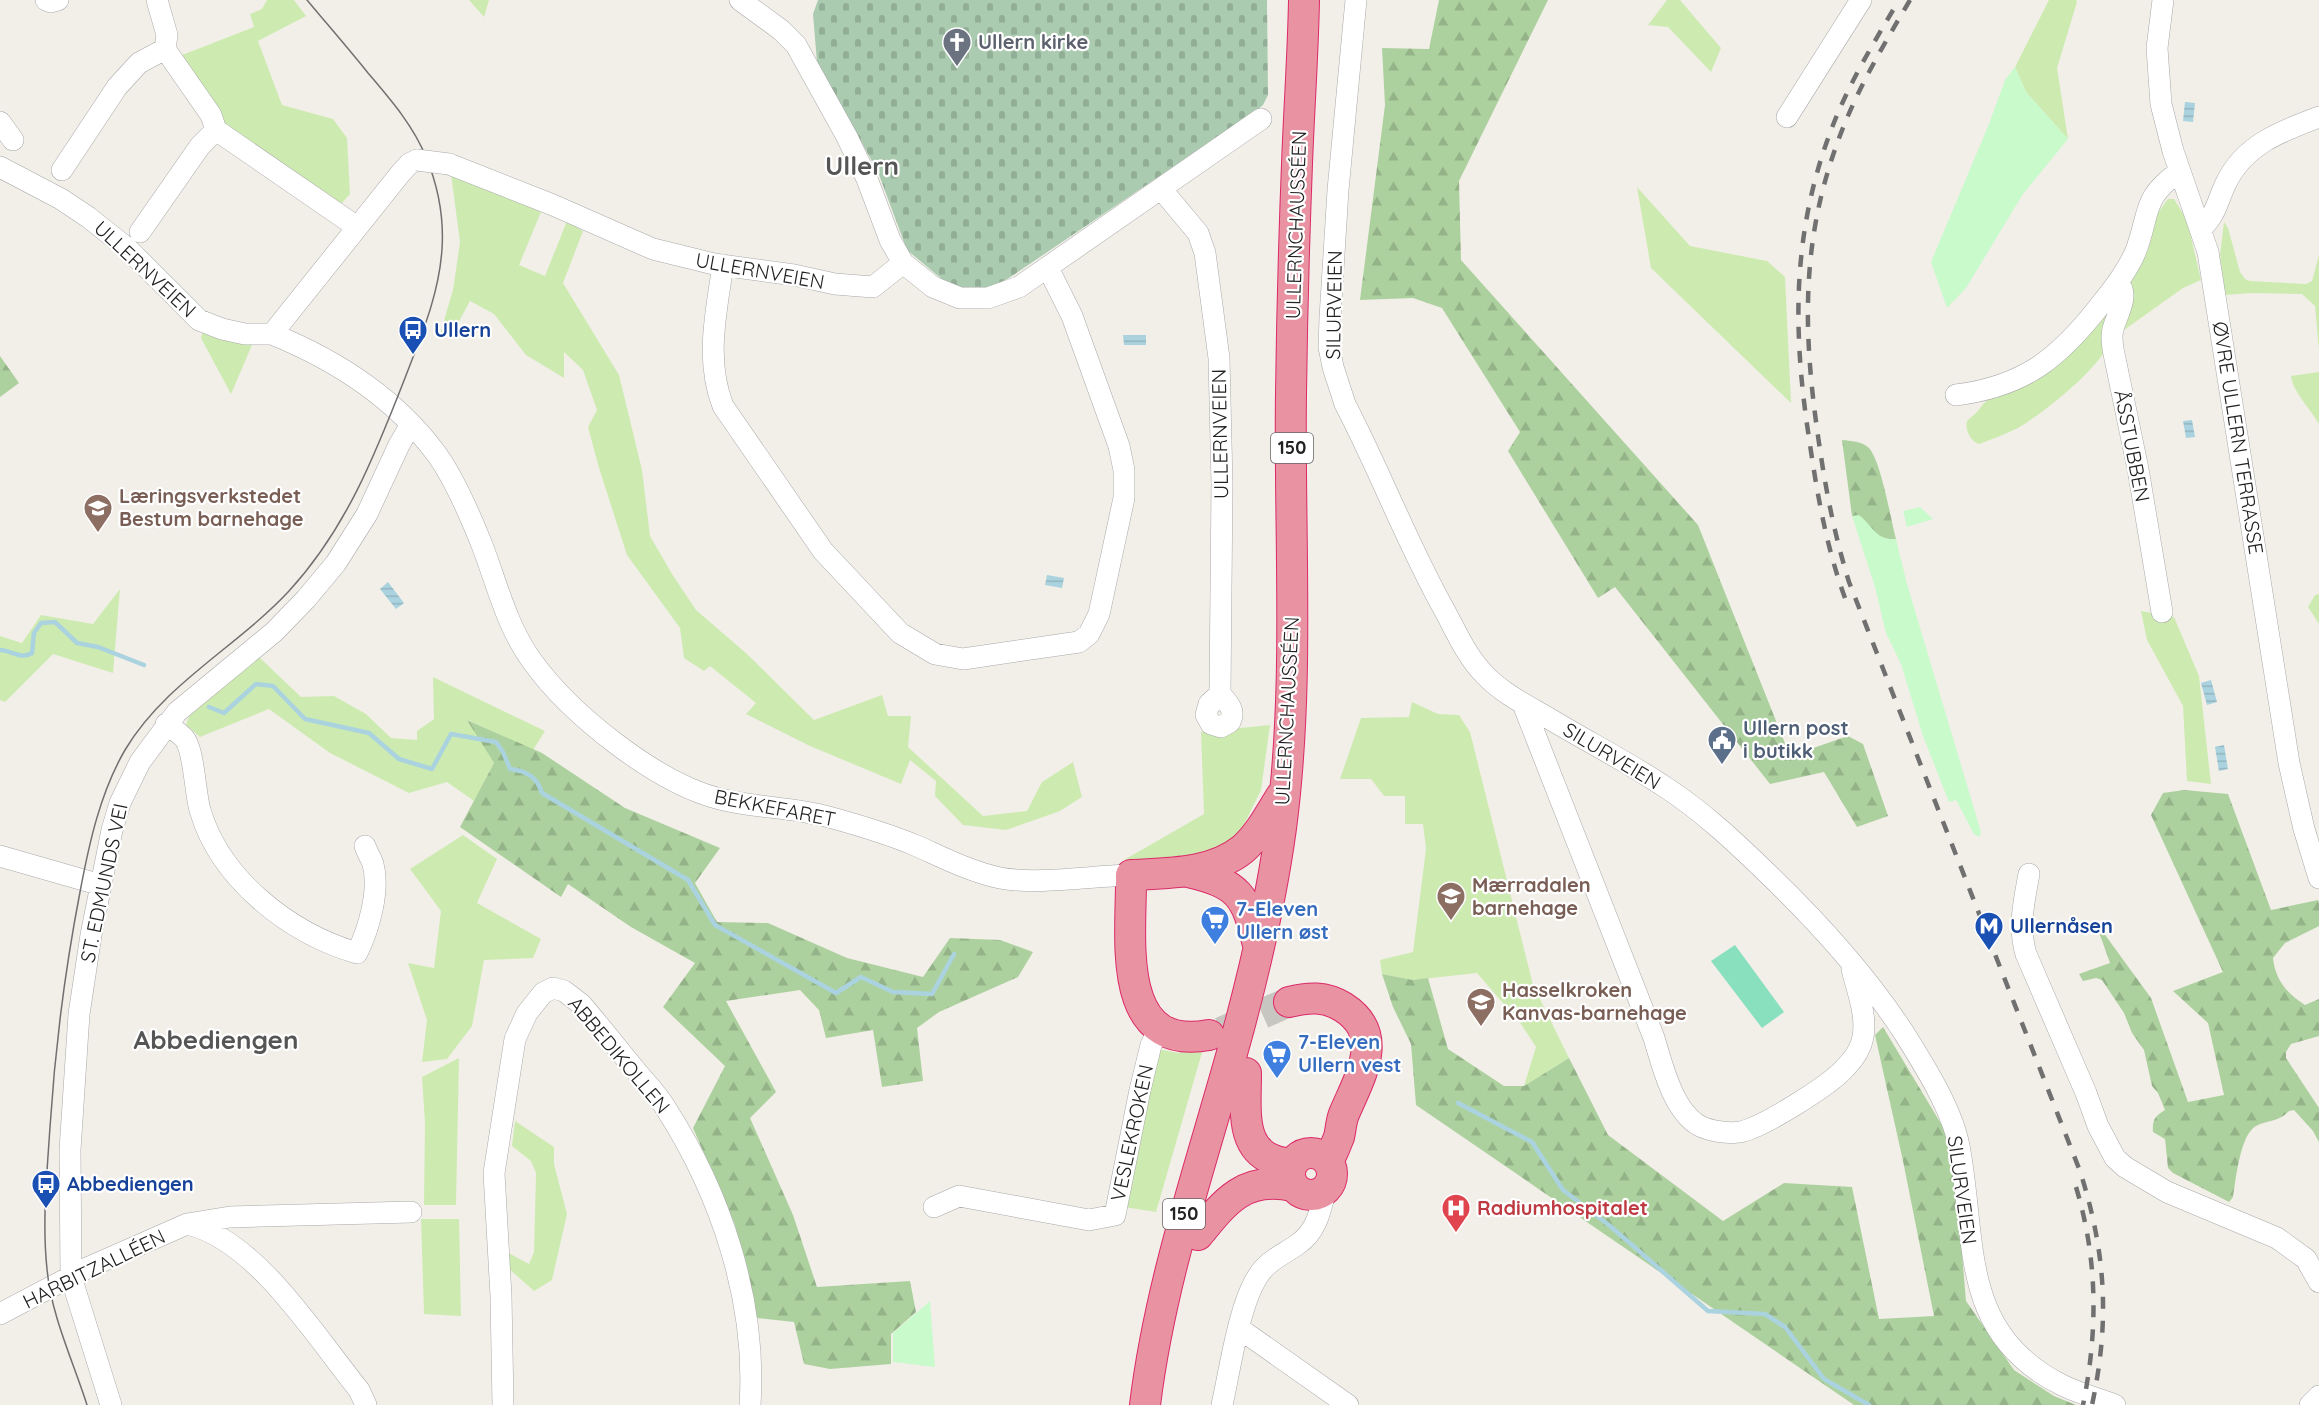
<svg xmlns="http://www.w3.org/2000/svg" width="2319" height="1405" viewBox="0 0 2319 1405" font-family="Quicksand,sans-serif">
  <defs>
    <pattern id="forest-firs" width="22" height="20" patternUnits="userSpaceOnUse" patternTransform="scale(1.5)"><rect width="22" height="20" fill="#add19e"/><path d="M5 1l3.5 6h-7zM16 11l3.5 6h-7z" fill="#95b388"/></pattern>
    <pattern id="cemetery-stones" width="16" height="16" patternUnits="userSpaceOnUse" patternTransform="scale(1.5)"><rect width="16" height="16" fill="#aacbaf"/><path d="M2 7V4a2 2 0 0 1 4 0v3zM10 15v-3a2 2 0 0 1 4 0v3z" fill="#92ae96"/></pattern>
    <pattern id="water-rules" width="6" height="5" patternUnits="userSpaceOnUse" patternTransform="scale(1.5)"><rect width="6" height="5" fill="#aad3df"/><path d="M0 2.5h6" fill="none" stroke="#92b5bf"/></pattern>
  </defs>
  <rect width="100%" height="100%" fill="#f2efe9"/>
  <path fill="#cdebb0" d="M 267,0 L 294,0 L 306,16 L 258,41 L 282,105 L 333,119 L 347,138 L 350,194 L 340,205 L 232,136 L 177,57 L 254,27 L 250,14 L 262,9 Z
    M 469,0 L 489,0 L 484,17 Z
    M 1667,0 L 1680,0 L 1721,48 L 1711,72 L 1668,27 L 1648,25 Z
    M 2049,0 L 2076,0 L 2077,2 L 2057,68 L 2068,139 L 2026,92 L 2015,67 Z
    M 451,174 L 541,212 L 519,265 L 545,276 L 567,221 L 583,231 L 563,283 L 619,375 L 642,470 L 650,536 L 672,574 L 696,610 L 747,654 L 814,720 L 882,695 L 888,716 L 911,716 L 908,747 L 983,816 L 1027,811 L 1042,782 L 1073,762 L 1082,797 L 1060,811 L 1006,830 L 963,825 L 935,796 L 936,781 L 910,760 L 901,784 L 810,746 L 746,714 L 756,703 L 710,666 L 704,671 L 684,658 L 680,628 L 627,555 L 599,468 L 588,427 L 597,410 L 583,370 L 564,352 L 564,378 L 526,355 L 494,314 L 470,301 L 450,338 L 440,334 L 453,290 L 460,242 Z
    M 1637,187 L 1690,246 L 1767,261 L 1785,277 L 1791,403 L 1651,268 Z
    M 2168,199 L 2174,199 L 2187,220 L 2201,280 L 2183,288 L 2117,335 L 2129,285 L 2148,250 L 2157,214 Z
    M 2224,222 L 2228,228 L 2240,272 L 2245,279 L 2250,281 L 2306,284 L 2312,281 L 2319,255 L 2319,350 L 2315,306 L 2302,294 L 2252,293 L 2225,295 L 2220,255 Z
    M 2105,311 C 2106,321 2111,337 2107,347 C 2096,371 2041,415 2018,428 C 2006,434 1992,439 1979,444 C 1970,441 1965,430 1967,421 L 1977,412 L 1984,403 Z
    M 203,331 L 252,345 L 231,394 L 201,338 Z
    M 2319,372 L 2319,424 C 2311,410 2292,390 2291,376 Z
    M 120,589 L 113,673 L 53,654 L 5,702 L 0,700 L 0,636 L 22,643 L 41,615 L 93,624 Z
    M 2319,594 L 2319,624 L 2308,607 L 2315,595 Z
    M 2141,611 L 2174,617 L 2199,676 L 2211,784 L 2187,781 L 2183,706 L 2147,640 Z
    M 259,657 L 301,697 L 334,696 L 366,714 L 391,738 L 417,740 L 417,731 L 434,719 L 433,677 L 545,731 L 533,750 L 468,720 L 494,763 L 474,801 L 447,782 L 409,793 L 330,753 L 269,709 L 200,737 L 186,725 L 189,716 Z
    M 1412,702 L 1438,714 L 1459,715 L 1470,732 L 1533,985 L 1569,1058 L 1524,1086 L 1536,1047 L 1521,1024 L 1477,973 L 1413,980 L 1382,974 L 1380,960 L 1413,952 L 1426,849 L 1423,824 L 1405,824 L 1405,796 L 1384,796 L 1371,779 L 1340,779 L 1361,718 L 1409,717 Z
    M 1270,725 L 1261,790 L 1241,831 L 1223,846 L 1186,859 L 1124,860 L 1204,814 L 1201,732 Z
    M 463,835 L 497,859 L 477,903 L 541,939 L 533,958 L 484,960 L 472,1026 L 447,1059 L 422,1062 L 427,1020 L 408,963 L 434,968 L 441,911 L 410,869 Z
    M 1158,1049 L 1178,1053 L 1203,1049 L 1156,1212 L 1124,1207 Z
    M 459,1058 L 456,1205 L 424,1205 L 425,1123 L 422,1077 Z
    M 515,1121 L 554,1147 L 554,1164 L 567,1214 L 552,1280 L 534,1291 L 507,1267 L 503,1250 L 529,1264 L 534,1252 L 536,1173 L 531,1161 L 512,1146 Z
    M 421,1219 L 459,1219 L 461,1316 L 424,1314 Z"/>
  <path fill="url(#forest-firs)" d="M 1439,0 L 1548,0 L 1459,181 L 1461,260 L 1698,525 L 1790,756 L 1848,736 L 1863,744 L 1888,816 L 1857,827 L 1824,772 L 1770,784 L 1615,587 L 1598,598 L 1508,451 L 1520,432 L 1442,308 L 1413,298 L 1360,300 L 1385,105 L 1382,48 L 1429,49 Z
    M 0,356 L 19,383 L 0,397 Z
    M 1842,440 C 1851,441 1862,441 1869,448 C 1881,461 1891,520 1896,539 C 1875,541 1873,526 1859,516 L 1852,516 Z
    M 467,720 L 542,753 L 625,808 L 720,848 L 695,883 L 717,922 L 768,923 L 847,958 L 923,977 L 950,938 L 1000,940 L 1033,952 L 1018,977 L 939,1012 L 917,1028 L 923,1081 L 882,1087 L 873,1030 L 826,1038 L 819,1010 L 800,990 L 726,1001 L 776,1092 L 750,1118 L 793,1215 L 817,1287 L 910,1281 L 916,1312 L 891,1334 L 891,1364 L 830,1369 L 804,1364 L 794,1322 L 757,1318 L 735,1225 L 693,1128 L 725,1066 L 663,1007 L 695,963 L 631,927 L 568,884 L 561,897 L 460,827 L 494,763 Z
    M 2184,790 L 2228,794 L 2271,910 L 2318,900 L 2319,902 L 2319,926 L 2285,943 L 2273,958 C 2275,979 2287,994 2305,1005 L 2319,999 L 2319,1036 L 2291,1044 L 2286,1052 L 2286,1058 L 2319,1108 L 2319,1142 L 2313,1131 L 2294,1110 L 2289,1111 C 2279,1122 2268,1120 2256,1126 C 2240,1135 2236,1179 2233,1197 L 2229,1202 L 2173,1173 L 2168,1168 L 2165,1139 L 2153,1132 C 2152,1120 2155,1116 2165,1110 L 2158,1093 L 2152,1086 L 2144,1050 L 2132,1033 L 2124,1013 L 2102,980 L 2096,978 L 2083,981 L 2079,974 L 2110,963 L 2095,921 L 2151,998 L 2188,1102 L 2224,1095 L 2208,1023 L 2173,991 L 2223,972 L 2151,815 L 2163,793 Z
    M 1382,974 L 1413,980 L 1428,978 L 1448,1049 L 1504,1086 L 1524,1086 L 1569,1058 L 1608,1135 L 1723,1221 L 1784,1183 L 1852,1187 L 1879,1319 L 1934,1316 L 1903,1161 L 1875,1035 L 1883,1027 L 1946,1132 L 1955,1169 L 1966,1301 L 2014,1370 L 2054,1396 L 2076,1405 L 1854,1405 L 1416,1105 L 1411,1044 L 1393,1007 Z"/>
  <path fill="url(#cemetery-stones)" d="M 818,0 L 1267,0 L 1268,95 L 1263,105 L 1257,110 L 1009,278 L 993,286 L 981,289 L 960,287 L 943,280 L 907,250 L 878,172 L 817,62 L 813,14 Z"/>
  <path fill="#c8facc" d="M 2015,67 L 2026,92 L 2068,139 L 2023,194 L 1966,288 L 1947,308 L 1931,262 L 1989,124 L 2005,80 Z
    M 1920,507 L 1933,519 L 1907,527 L 1903,511 Z
    M 1859,515 C 1873,526 1876,541 1896,539 L 1907,584 L 1981,832 L 1979,837 L 1974,834 L 1956,800 L 1949,802 L 1923,736 L 1901,664 L 1886,633 L 1875,587 L 1852,516 Z
    M 930,1301 L 935,1367 L 893,1362 L 893,1333 Z"/>
  <path fill="#88e0be" d="M 1735,945 L 1784,1012 L 1762,1028 L 1711,961 Z"/>
  <path fill="url(#water-rules)" d="M 2185,102 L 2195,103 L 2193,122 L 2183,121 Z
    M 1123,335 L 1146,335 L 1146,345 L 1124,345 Z
    M 2192,420 L 2195,437 L 2186,438 L 2183,421 Z
    M 1047,575 L 1064,578 L 1062,588 L 1045,585 Z
    M 388,582 L 404,603 L 396,609 L 380,589 Z
    M 2211,680 L 2217,702 L 2207,705 L 2201,683 Z
    M 2224,745 L 2228,769 L 2219,771 L 2215,747 Z"/>
  <g fill="none" stroke-linecap="round" stroke-linejoin="round">
    <path stroke="#aad3df" stroke-width="4.5" d="M 0,650 C 11,650 21,660 32,653 L 34,633 L 41,623 L 55,622 L 77,643 L 98,647 L 144,665
      M 209,707 L 224,713 L 256,684 L 273,686 L 305,719 L 369,733 L 399,759 L 432,769 L 451,734 L 496,742 L 503,752 L 510,769 C 527,771 537,777 542,793 L 688,880 L 715,925 L 836,993 L 861,977 L 893,992 L 932,994 L 954,954
      M 1458,1103 L 1532,1142 L 1563,1190 L 1610,1226 L 1708,1311 L 1765,1314 L 1785,1327 L 1824,1379 L 1869,1405"/>
    <path stroke="#c8c6c1" stroke-width="30" stroke-dasharray="30 15" stroke-linecap="butt" d="M 1221,1032 L 1289,1002"/>
    <g stroke="#a9a9a9" stroke-width="22">
      <path id="minor" d="M 46,0 L 51,2 L 58,0
        M 157,0 L 167,35 L 165,49
        M 740,0 L 781,30 L 796,45 L 847,137 L 867,179 L 890,240 L 903,263 L 933,287 L 960,298 L 988,298 L 1019,287 L 1261,119
        M 1356,0 L 1338,190 L 1330,318 L 1329,347 L 1333,367 L 1345,404 C 1381,473 1408,546 1446,613 C 1457,634 1468,658 1485,675 C 1503,694 1528,706 1550,719 C 1588,742 1628,762 1665,787 C 1702,811 1734,841 1766,872 C 1817,921 1865,973 1904,1033 C 1924,1065 1952,1109 1959,1146 C 1977,1239 1958,1332 2060,1384 C 2077,1393 2097,1398 2115,1405
        M 2163,0 L 2157,48 L 2161,104 L 2173,151 L 2208,252 L 2289,763 L 2304,829 L 2319,878
        M 165,49 L 211,115 L 216,130 L 357,227
        M 1787,117 L 1861,0
        M 0,122 L 13,140
        M 449,164 L 553,205 L 653,249 L 714,264 L 794,275 L 835,284 L 873,287 L 903,263
        M 0,167 L 61,199 L 88,217 L 127,248 L 199,320 L 222,329 L 245,334 L 272,334 L 400,174 L 409,164 L 417,160
        M 62,170 L 117,87 L 139,63 L 165,49
        M 1162,190 L 1198,233 L 1205,253 L 1219,358 L 1222,484 L 1220,694 C 1228,703 1236,710 1230,722 L 1221,727 L 1211,724 L 1206,715 L 1209,704 L 1220,694
        M 2201,228 C 2216,216 2218,199 2226,183 C 2244,145 2281,131 2319,117
        M 140,232 L 200,146 L 216,130
        M 723,265 C 716,313 705,360 723,406 L 823,551 L 900,633 L 935,654 L 963,659 L 1079,642 L 1089,634 L 1099,614 L 1124,498 L 1124,470 L 1119,446 L 1072,316 L 1048,268
        M 2118,282 C 2130,296 2117,314 2113,329 C 2111,336 2112,342 2113,349 L 2138,469 L 2162,612
        M 272,334 C 336,360 393,396 435,452 C 454,477 470,515 482,545 C 497,584 507,627 532,661 C 570,714 656,783 720,799 C 756,808 793,807 829,817 C 858,825 889,834 917,846 C 944,858 971,872 1000,878 C 1038,885 1091,876 1131,875
        M 1956,395 C 2026,386 2060,357 2102,303 C 2115,287 2127,271 2135,253 C 2151,213 2140,199 2180,171
        M 1523,704 L 1654,1038 C 1662,1064 1673,1112 1700,1126 C 1710,1131 1729,1134 1740,1132 C 1762,1128 1830,1085 1845,1068 C 1853,1060 1861,1049 1863,1037 C 1867,1015 1857,990 1852,969
        M 166,724 C 172,728 179,733 184,738 C 194,749 195,793 200,810 C 220,879 289,933 357,953 C 369,929 380,890 373,864 C 371,858 367,852 365,846
        M 0,856 L 101,885
        M 2029,874 C 2024,901 2018,927 2026,954 L 2086,1093 L 2098,1126 L 2115,1158 L 2125,1167 L 2167,1192 L 2277,1238 L 2306,1259 L 2319,1282
        M 934,1207 L 959,1196 L 1089,1220 L 1115,1215 L 1140,1090 L 1151,1045 L 1159,1029
        M 191,1225 C 258,1243 316,1337 359,1390 L 366,1405
        M 0,1314 L 87,1268 L 187,1224 L 230,1217 L 411,1212
        M 1240,1329 L 1348,1405
        M 111,1405 L 71,1277 L 70,1150 L 79,1014 L 91,935 L 112,830 L 120,803 L 140,762 L 177,712 L 274,632 L 306,599 L 336,563 L 367,514 L 399,445 L 411,424
        M 503,1405 L 501,1296 L 494,1173 L 515,1039 L 527,1013 L 543,993 L 553,988 L 564,991 L 581,1004 C 600,1026 618,1049 636,1071 C 646,1083 657,1094 665,1107 C 721,1194 757,1301 750,1405
        M 1222,1405 C 1230,1369 1239,1305 1258,1276 C 1268,1260 1283,1255 1298,1244 C 1317,1231 1321,1209 1326,1188
        M 2310,1405 L 2319,1396"/>
    </g>
    <g stroke="#dc2a67" stroke-width="32">
      <path id="highway" d="M 1188,872 C 1239,884 1246,895 1258,945
        M 1289,1002 C 1309,997 1325,996 1343,1007 C 1387,1035 1359,1078 1344,1114 C 1341,1121 1341,1129 1339,1137 C 1336,1145 1332,1154 1328,1162
        M 1209,1035 C 1113,1053 1132,934 1131,875 C 1169,873 1212,874 1243,849 C 1259,835 1270,814 1281,796
        M 1246,1073 C 1246,1115 1238,1159 1292,1164
        M1290 1174a21 21 0 1 1 42 0a21 21 0 1 1-42 0Z
        M 1198,1235 C 1226,1200 1245,1176 1293,1186
        M 1145,1405 C 1161,1274 1206,1151 1240,1024 C 1257,960 1272,894 1281,828 C 1300,684 1289,538 1291,393 C 1292,317 1294,240 1297,164 C 1299,109 1303,55 1304,0"/>
    </g>
    <use href="#minor" stroke="#fff" stroke-width="21"/>
    <use href="#highway" stroke="#e892a2" stroke-width="30"/>
    <path stroke="#707070" stroke-width="1.5" d="M 87,1405 C 73,1361 51,1315 47,1269 C 42,1223 47,1173 50,1127 C 55,1048 65,970 80,892 C 89,844 100,793 125,750 C 165,683 237,647 289,591 C 346,529 375,455 405,378 C 421,336 439,295 442,249 C 444,218 438,186 426,157 C 413,125 390,99 368,73 C 348,48 327,24 307,0"/>
    <path stroke="#707070" stroke-width="4.5" stroke-dasharray="12 12" stroke-linecap="butt" d="M 1910,0 C 1883,46 1856,91 1838,141 C 1801,241 1803,332 1818,436 C 1825,486 1834,534 1849,582 L 2080,1171 C 2106,1253 2110,1321 2092,1405
      M 1845,598 C 1826,546 1817,493 1809,438 C 1792,327 1792,227 1835,120 C 1852,78 1876,39 1899,0
      M 2076,1187 C 2098,1260 2098,1331 2083,1405"/>
    <g stroke="#a9a9a9" stroke-width="22" stroke-linecap="butt">
      <path id="minor-bridge" d="M 417,160 L 449,164"/>
    </g>
    <use href="#minor-bridge" stroke="#fff" stroke-width="21"/>
  </g>
  <defs>
    <g id="church-pin" transform="scale(1.5)"><path d="M0 17L-7.5 6A9.5 9.5 0 1 1 7.5 6Z" fill="#6b7280" stroke="#fff"/><path d="M-1.2-6h2.4v3.5h3.3v2.4h-3.3V6h-2.4V-.1h-3.3v-2.4h3.3Z" fill="#fff"/></g>
    <g id="bus-pin" transform="scale(1.5)"><path d="M0 17L-7.5 6A9.5 9.5 0 1 1 7.5 6Z" fill="#1a4fb4" stroke="#fff"/><path d="M-5-6H5V4H4V6H2V4H-2V6H-4V4H-5ZM-3.5-4V0h7V-4ZM-3.5 1.2v1.5H-2V1.2ZM2 1.2v1.5H3.5V1.2Z" fill="#fff"/></g>
    <g id="school-pin" transform="scale(1.5)"><path d="M0 17L-7.5 6A9.5 9.5 0 1 1 7.5 6Z" fill="#8d6e63" stroke="#fff"/><path d="M0-5L7-2L0 1L-7-2ZM-4 1L0 2.5L4 1V4Q0 6-4 4Z" fill="#fff"/></g>
    <g id="civic-pin" transform="scale(1.5)"><path d="M0 17L-7.5 6A9.5 9.5 0 1 1 7.5 6Z" fill="#5c6f8a" stroke="#fff"/><path d="M-.6-6.5H3V-4.5H.6V-3L4-1V1h2V6H-6V1h2V-1L-.6-3ZM-1.2 2.5V6h2.4V2.5Z" fill="#fff"/></g>
    <g id="supermarket-pin" transform="scale(1.5)"><path d="M0 17L-7.5 6A9.5 9.5 0 1 1 7.5 6Z" fill="#3f7fe0" stroke="#fff"/><path d="M-6-5.5h2.5l.6 2H6L4.5 2H-2.5L-4.4-4H-6ZM-1.5 3.2a1.3 1.3 0 1 0 .1 0ZM3 3.2a1.3 1.3 0 1 0 .1 0Z" fill="#fff"/></g>
    <g id="metro-pin" transform="scale(1.5)"><path d="M0 17L-7.5 6A9.5 9.5 0 1 1 7.5 6Z" fill="#1a4fb4" stroke="#fff"/><path d="M-5.5 5V-5H-3L0 0L3-5H5.5V5H3V-.5L0 4L-3-.5V5Z" fill="#fff"/></g>
    <g id="hospital-pin" transform="scale(1.5)"><path d="M0 17L-7.5 6A9.5 9.5 0 1 1 7.5 6Z" fill="#e0444e" stroke="#fff"/><path d="M-5-5h3v3.5h4V-5h3V5h-3V1.5h-4V5h-3Z" fill="#fff"/></g>
  </defs>
  <g fill-rule="evenodd">
    <use href="#church-pin" x="957" y="42"/>
    <use href="#bus-pin" x="413" y="330"/>
    <use href="#school-pin" x="98" y="508"/>
    <use href="#civic-pin" x="1722" y="740"/>
    <use href="#school-pin" x="1451" y="896"/>
    <use href="#supermarket-pin" x="1215" y="920"/>
    <use href="#metro-pin" x="1989" y="926"/>
    <use href="#school-pin" x="1481" y="1002"/>
    <use href="#supermarket-pin" x="1277" y="1054"/>
    <use href="#bus-pin" x="46" y="1184"/>
    <use href="#hospital-pin" x="1456" y="1208"/>
  </g>
  <g text-anchor="middle" stroke-width="4.5" stroke-linejoin="round" paint-order="stroke">
    <g fill="#fff" stroke="#646464" stroke-width="1.5">
      <rect x="1271" y="433" width="42" height="30" rx="4.5"/>
      <rect x="1163" y="1199" width="42" height="30" rx="4.5"/>
    </g>
    <g font-size="18" font-weight="bold" fill="#222">
      <text x="1292" y="454">150</text>
      <text x="1184" y="1220">150</text>
    </g>
    <g font-size="20" font-weight="bold" fill="#5b616d" stroke="#fff" text-anchor="start">
      <text x="978" y="49">Ullern kirke</text>
    </g>
    <g font-size="20" fill="#222" stroke="#fff">
      <text transform="translate(1296 225) rotate(-88)" y="7">ULLERNCHAUSSÉEN</text>
      <text transform="translate(145 269) rotate(43)" y="7">ULLERNVEIEN</text>
      <text transform="translate(760 271) rotate(10)" y="7">ULLERNVEIEN</text>
      <text transform="translate(1334 305) rotate(-89)" y="7">SILURVEIEN</text>
      <text transform="translate(1220 434) rotate(-91)" y="7">ULLERNVEIEN</text>
      <text transform="translate(2238 438) rotate(81)" y="7">ØVRE ULLERN TERRASSE</text>
      <text transform="translate(2132 446) rotate(79)" y="7">ÅSSTUBBEN</text>
      <text transform="translate(1287 711) rotate(-87)" y="7">ULLERNCHAUSSÉEN</text>
      <text transform="translate(1612 756) rotate(31)" y="7">SILURVEIEN</text>
      <text transform="translate(775 808) rotate(11)" y="7">BEKKEFARET</text>
      <text transform="translate(104 883) rotate(-78)" y="7">ST. EDMUNDS VEI</text>
      <text transform="translate(619 1055) rotate(50)" y="7">ABBEDIKOLLEN</text>
      <text transform="translate(1132 1133) rotate(-78)" y="7">VESLEKROKEN</text>
      <text transform="translate(1962 1190) rotate(82)" y="7">SILURVEIEN</text>
      <text transform="translate(94 1269) rotate(-26)" y="7">HARBITZALLÉEN</text>
    </g>
    <g font-size="20" font-weight="bold" fill="#164399" stroke="#fff" text-anchor="start">
      <text x="434" y="337">Ullern</text>
      <text x="2010" y="933">Ullernåsen</text>
      <text x="67" y="1191">Abbediengen</text>
    </g>
    <g font-size="20" font-weight="bold" fill="#785e54" stroke="#fff" text-anchor="start">
      <text x="119" y="503">Læringsverkstedet<tspan x="119" dy="23">Bestum barnehage</tspan></text>
      <text x="1472" y="892">Mærradalen<tspan x="1472" dy="23">barnehage</tspan></text>
      <text x="1502" y="997">Hasselkroken<tspan x="1502" dy="23">Kanvas-barnehage</tspan></text>
    </g>
    <g font-size="20" font-weight="bold" fill="#4e5e75" stroke="#fff" text-anchor="start">
      <text x="1743" y="735">Ullern post<tspan x="1743" dy="23">i butikk</tspan></text>
    </g>
    <g font-size="20" font-weight="bold" fill="#366cbe" stroke="#fff" text-anchor="start">
      <text x="1236" y="916">7-Eleven<tspan x="1236" dy="23">Ullern øst</tspan></text>
      <text x="1298" y="1049">7-Eleven<tspan x="1298" dy="23">Ullern vest</tspan></text>
    </g>
    <g font-size="20" font-weight="bold" fill="#be3a42" stroke="#fff" text-anchor="start">
      <text x="1477" y="1215">Radiumhospitalet</text>
    </g>
    <g font-size="26" font-weight="bold" fill="#555" stroke="#fff">
      <text x="862" y="175">Ullern</text>
      <text x="216" y="1049">Abbediengen</text>
    </g>
  </g>
</svg>
